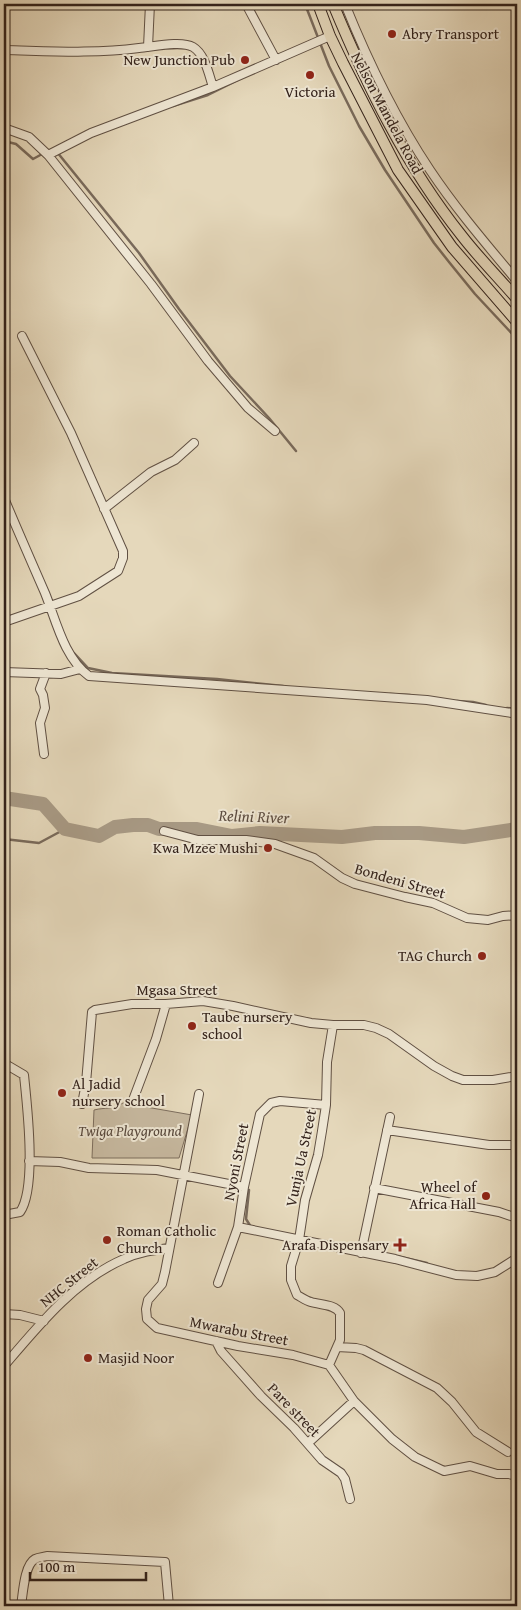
<svg xmlns="http://www.w3.org/2000/svg" width="521" height="1610" viewBox="0 0 521 1610" font-family="'Gentium Book Plus',serif">
  <rect width="100%" height="100%" fill="#e5d8bb"/>
  <filter id="stains"><feTurbulence type="fractalNoise" baseFrequency=".004" numOctaves="4"/><feColorMatrix values="0 0 0 0 .2 0 0 0 0 .09 0 0 0 0 .02 0 0 0 .5 -.17"/></filter>
  <radialGradient id="worn" r=".72"><stop offset=".6" stop-color="#630" stop-opacity="0"/><stop offset="1" stop-color="#630" stop-opacity=".3"/></radialGradient>
  <path fill="#c7b9a0" stroke="#7d6e5e" d="M 123,1103 L 192,1115 L 179,1158 L 92,1158 L 94,1110 C 106,1107 111,1110 123,1103 Z"/>
  <g fill="none" stroke-linecap="round" stroke-linejoin="round">
    <path stroke="#796a5b" stroke-width="2.5" d="M 305,4 L 329,66 L 359,126 L 385,170 L 434,243 L 449,262 L 475,294 L 517,339
      M 173,106 L 208,95 L 242,78
      M 4,141 L 16,144 L 33,159 L 44,153
      M 57,152 L 139,253 L 179,309 L 230,376 L 269,418 L 296,451
      M 74,653 L 88,668 L 112,673 L 217,679 L 283,686
      M 390,694 L 410,695
      M 457,701 L 473,702 L 486,705
      M 507,708 L 517,709
      M 4,839 L 39,843 L 65,829
      M 249,1190 L 246,1219 L 251,1227
      M 396,1256 L 427,1263"/>
    <path stroke="#a89a85" stroke-width="14" d="M 4,798 L 43,804 L 65,829 L 99,836 L 115,827 L 133,825 L 148,825 L 159,829 L 197,829 L 232,836 L 260,833 L 342,837 L 375,833 L 419,833 L 464,837 L 517,829"/>
    <g stroke="#605043" stroke-width="10">
      <path id="minor" d="M 246,4 L 276,60
        M 345,4 C 368,61 396,119 430,170 C 456,209 487,245 517,281
        M 148,47 L 150,4
        M 4,50 C 49,51 94,54 139,48 C 152,47 181,40 193,47 C 205,54 209,75 213,87
        M 4,128 L 29,137 L 48,155 L 151,284 L 208,361 L 248,408 L 275,431
        M 48,155 L 91,133 L 213,87 L 330,36
        M 4,498 C 17,529 31,561 45,593 C 56,620 64,658 89,676 L 427,700 L 512,713 L 517,713
        M 104,509 L 151,472 L 175,460 L 194,443
        M 4,622 L 79,596 L 118,571 L 123,558 L 123,551 L 71,433 L 22,336
        M 4,672 L 61,674 L 80,669
        M 44,754 L 40,723 L 45,708 L 43,695 L 40,689 L 46,673
        M 164,831 L 198,840 L 246,840 L 275,844 L 314,858 L 342,878 L 355,884 L 405,897 L 433,903 L 467,918 L 488,920 L 503,916 L 517,915
        M 199,1094 L 165,1272 L 162,1284 L 148,1300 L 146,1309 L 147,1319 L 157,1328 L 238,1346 L 293,1355 L 329,1365 L 354,1401 L 392,1439 L 415,1457 L 444,1471 L 470,1466 L 497,1474 L 509,1474 L 517,1476
        M 133,1100 L 156,1039 L 166,1004
        M 82,1104 L 86,1083 L 92,1012 L 95,1010 L 132,1004 L 166,1004 L 203,1001 L 233,1006 L 311,1023 L 333,1025 L 364,1025 L 376,1028 L 389,1034 L 434,1066 L 452,1076 L 463,1080 L 493,1080 L 517,1076
        M 387,1130 L 489,1145 L 517,1145
        M 29,1161 L 60,1162 L 89,1168 L 157,1170 L 244,1187
        M 374,1188 L 499,1212 L 517,1218
        M 4,1215 L 20,1212 C 37,1188 27,1105 24,1075 L 7,1065
        M 238,1227 L 395,1259 L 456,1275 L 477,1276 L 495,1272 L 517,1258
        M 361,1253 L 390,1117
        M 218,1283 L 238,1227 L 244,1187 L 260,1114 L 271,1103 L 280,1101 L 326,1105
        M 4,1314 L 20,1315 L 44,1321
        M 216,1341 L 221,1351 L 261,1396 L 294,1428 L 322,1460 L 341,1473 L 345,1479 L 350,1499
        M 337,1347 L 356,1348 L 364,1350 L 437,1388 L 452,1402 L 476,1432 L 508,1452
        M 329,1365 L 340,1340 L 340,1313 C 335,1304 320,1305 311,1302 C 306,1301 301,1297 297,1295 L 291,1280 L 291,1266 L 299,1240 L 305,1200 L 318,1155 L 322,1131 L 326,1105 L 327,1062 L 333,1025
        M 4,1366 C 38,1326 75,1280 124,1259 C 139,1252 154,1250 169,1248
        M 308,1443 L 354,1401
        M 21,1606 C 23,1594 24,1565 35,1559 C 39,1557 44,1557 47,1556 L 165,1562 L 169,1606"/>
    </g>
    <g stroke="#33221b" stroke-width="12">
      <path id="major" d="M 318,4 L 330,36 L 343,63 L 398,170 L 452,247 L 517,322
        M 333,4 C 367,86 406,166 462,236 C 479,258 499,278 517,299"/>
    </g>
    <use href="#minor" stroke="#eee6d3" stroke-width="8"/>
    <use href="#major" stroke="#e5d8bb" stroke-width="10"/>
  </g>
  <g fill="#8f2418" stroke="#eee6d3" stroke-width="2">
    <circle cx="392" cy="34" r="5"/>
    <circle cx="245" cy="60" r="5"/>
    <circle cx="310" cy="75" r="5"/>
    <circle cx="268" cy="848" r="5"/>
    <circle cx="482" cy="956" r="5"/>
    <circle cx="192" cy="1026" r="5"/>
    <circle cx="62" cy="1093" r="5"/>
    <circle cx="486" cy="1196" r="5"/>
    <circle cx="107" cy="1240" r="5"/>
    <path d="M397.5 1237.5h5v5h5v5h-5v5h-5v-5h-5v-5h5z"/>
    <circle cx="88" cy="1358" r="5"/>
  </g>
  <g text-anchor="middle" stroke-width="4" stroke-linejoin="round" paint-order="stroke">
    <g font-size="15" fill="#33221b" stroke="#eee6d3" text-anchor="start">
      <text x="402" y="39">Abry Transport</text>
      <text x="235" y="65" text-anchor="end">New Junction Pub</text>
      <text x="310" y="97" text-anchor="middle">Victoria</text>
      <text x="258" y="853" text-anchor="end">Kwa Mzee Mushi</text>
      <text x="472" y="961" text-anchor="end">TAG Church</text>
      <text x="202" y="1022">Taube nursery<tspan x="202" dy="17">school</tspan></text>
      <text x="72" y="1089">Al Jadid<tspan x="72" dy="17">nursery school</tspan></text>
      <text x="476" y="1192" text-anchor="end">Wheel of<tspan x="476" dy="17">Africa Hall</tspan></text>
      <text x="117" y="1236">Roman Catholic<tspan x="117" dy="17">Church</tspan></text>
      <text x="389" y="1250" text-anchor="end">Arafa Dispensary</text>
      <text x="98" y="1363">Masjid Noor</text>
    </g>
    <g font-size="15" fill="#33221b" stroke="#eee6d3">
      <text transform="translate(387 113) rotate(62)" y="5">Nelson Mandela Road</text>
      <text transform="translate(400 881) rotate(16)" y="5">Bondeni Street</text>
      <text x="177" y="995">Mgasa Street</text>
      <text transform="translate(301 1158) rotate(-78)" y="5">Vunja Ua Street</text>
      <text transform="translate(236 1162) rotate(-79)" y="5">Nyoni Street</text>
      <text transform="translate(69 1282) rotate(-39)" y="5">NHC Street</text>
      <text transform="translate(239 1331) rotate(11)" y="5">Mwarabu Street</text>
      <text transform="translate(294 1410) rotate(46)" y="5">Pare street</text>
    </g>
    <g font-size="15" font-style="italic" fill="#58483c" stroke="#eee6d3">
      <text x="130" y="1136">Twiga Playground</text>
    </g>
    <g font-size="16" font-style="italic" fill="#5c4c40" stroke="#eee6d3">
      <text transform="translate(254 816) rotate(2)" y="6">Relini River</text>
    </g>
  </g>
  <rect width="521" height="1610" fill="none" stroke="#e5d8bb" stroke-width="20"/>
  <rect x="5" y="5" width="511" height="1600" fill="none" stroke="#33221b" stroke-width="2.5"/>
  <rect x="10" y="10" width="501" height="1590" fill="none" stroke="#33221b"/>
  <path d="M30 1572v8h116v-8" fill="none" stroke="#33221b" stroke-width="2.5"/>
  <text x="38" y="1572" font-size="15" fill="#33221b" stroke="#eee6d3" stroke-width="4" paint-order="stroke">100 m</text>
  <rect width="100%" height="100%" filter="url(#stains)"/>
  <rect width="100%" height="100%" fill="url(#worn)"/>
</svg>
